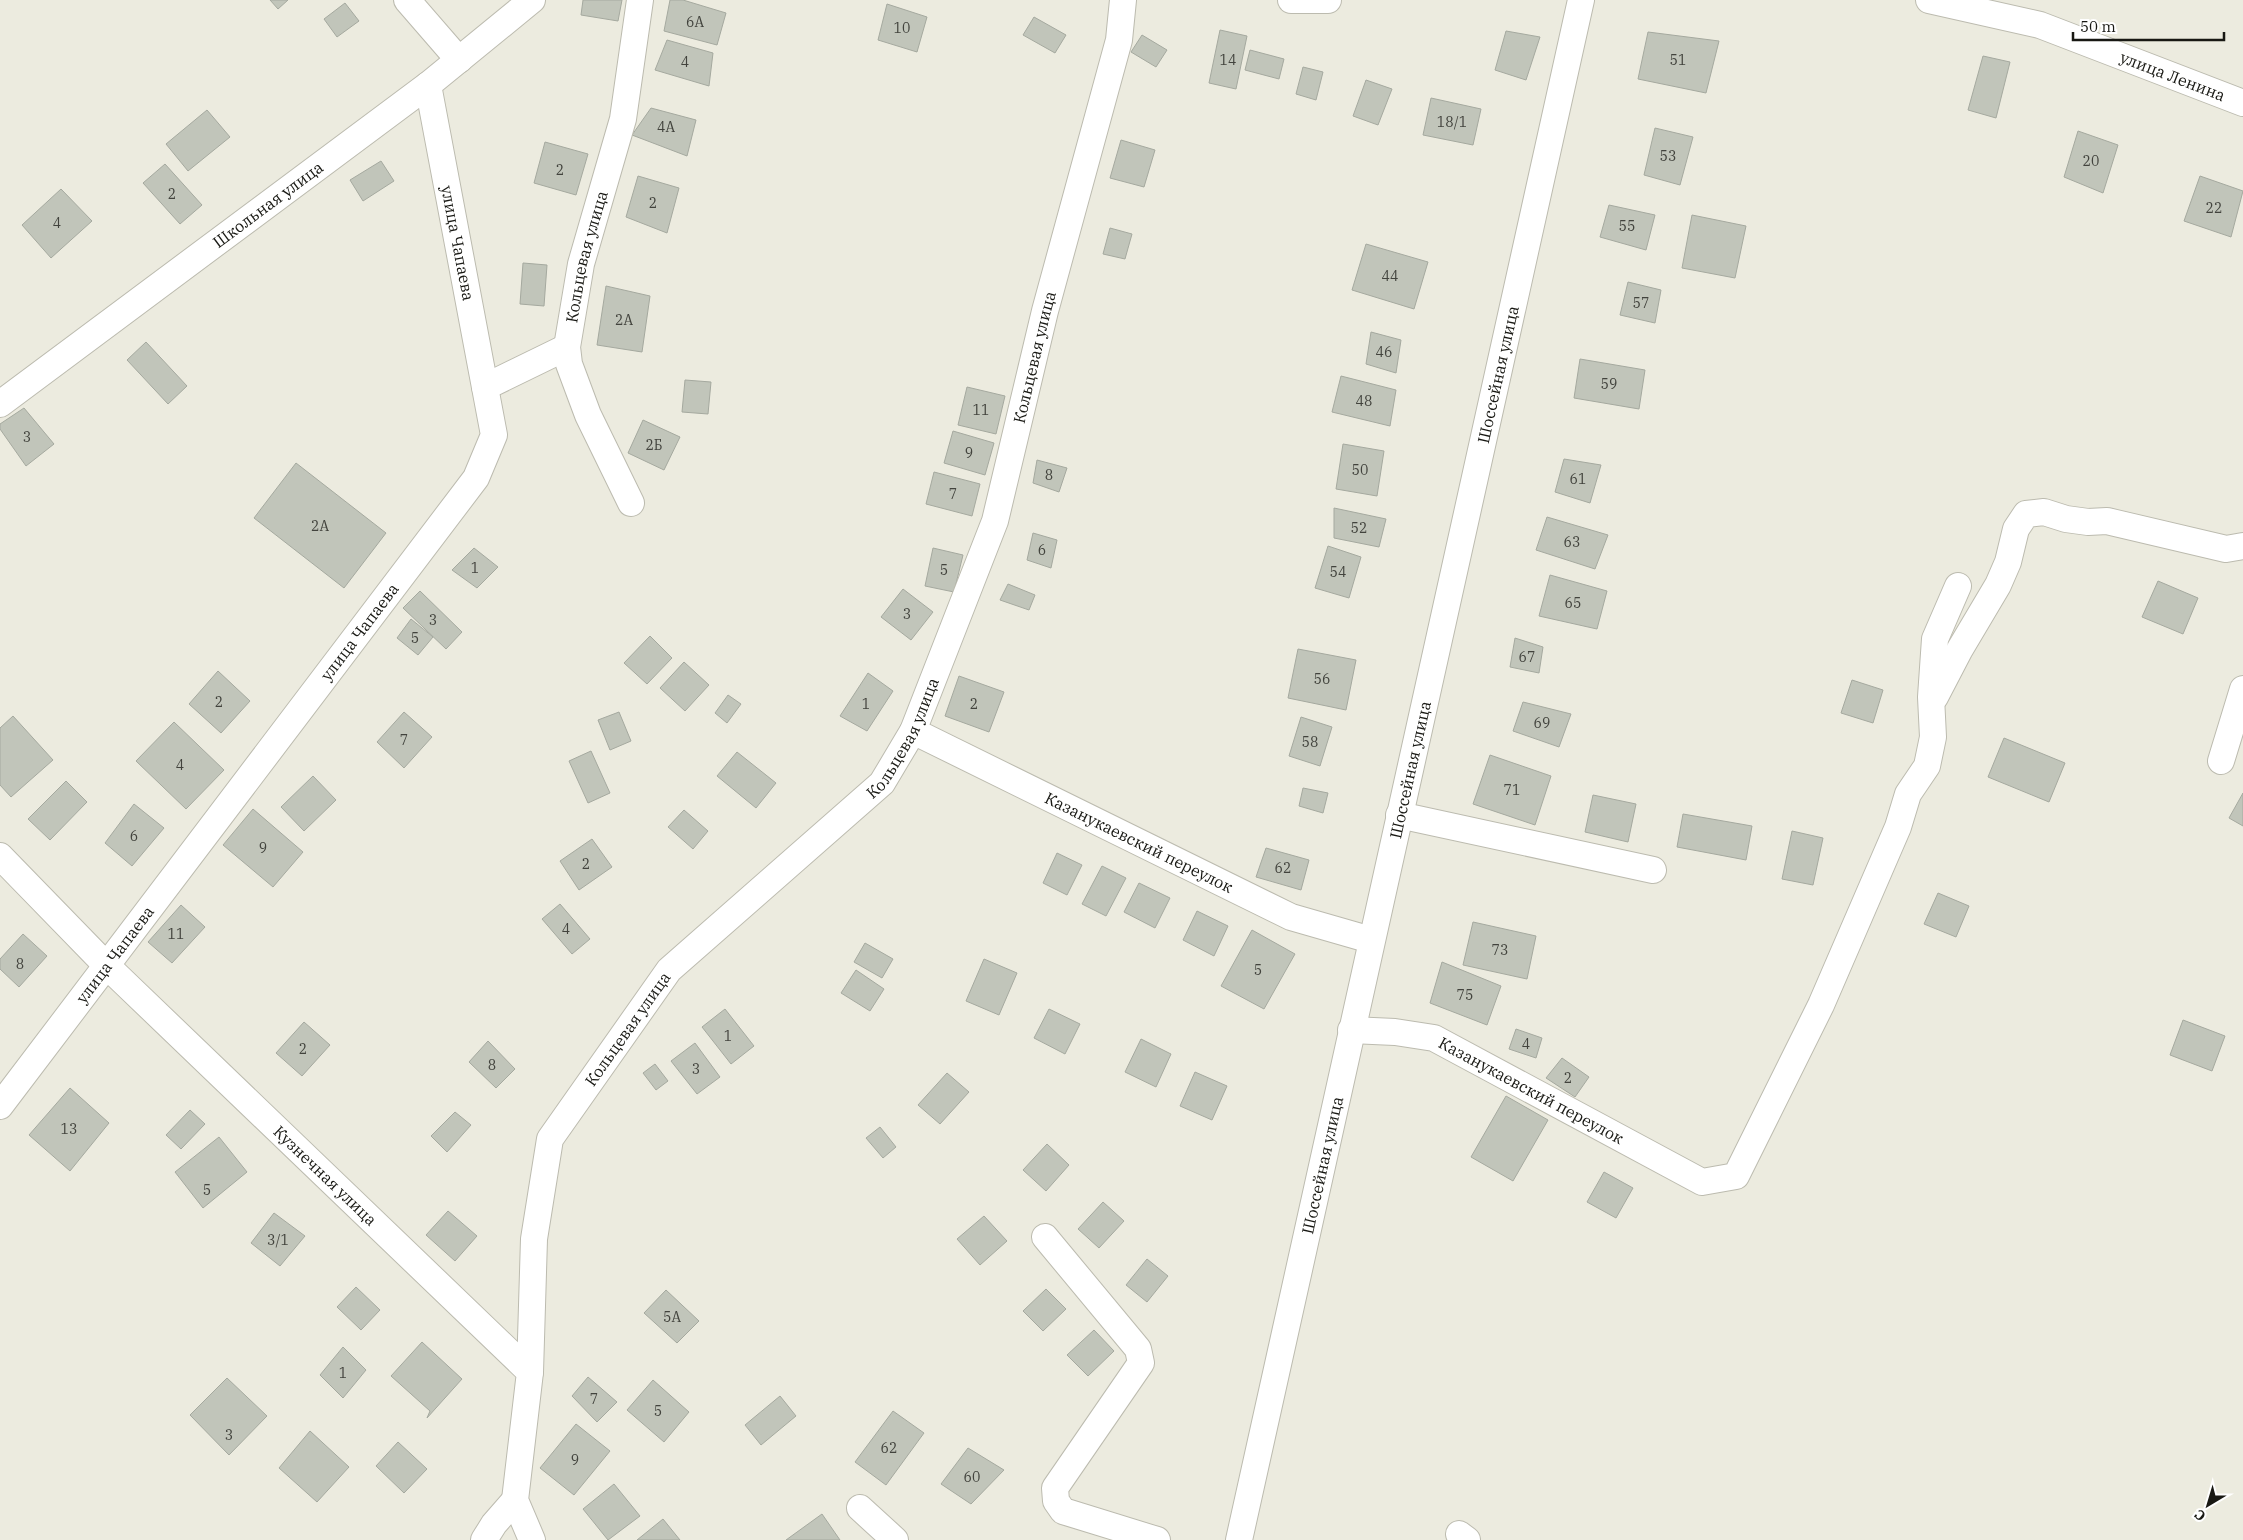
<svg xmlns="http://www.w3.org/2000/svg" width="2243" height="1540" viewBox="0 0 2243 1540" font-family="'IBM Plex Serif',serif">
  <rect width="100%" height="100%" fill="#ecebdf"/>
  <path fill="#c1c5ba" stroke="#a5a99f" d="M 270,0 L 288,0 L 278,9 Z
    M 583,0 L 622,0 L 618,21 L 581,15 Z
    M 670,0 L 683,0 L 726,13 L 717,45 L 664,31 Z
    M 345,3 L 359,21 L 337,37 L 324,19 Z
    M 887,4 L 927,17 L 917,52 L 878,40 Z
    M 1034,17 L 1066,35 L 1055,53 L 1023,35 Z
    M 1220,30 L 1247,36 L 1236,89 L 1209,83 Z
    M 1506,31 L 1540,37 L 1526,80 L 1495,70 Z
    M 1648,32 L 1719,41 L 1706,93 L 1638,79 Z
    M 1142,35 L 1167,50 L 1156,67 L 1131,52 Z
    M 667,40 L 713,53 L 709,86 L 655,70 Z
    M 1250,50 L 1284,59 L 1279,79 L 1245,70 Z
    M 1983,56 L 2010,62 L 1996,118 L 1968,110 Z
    M 1303,67 L 1323,72 L 1316,100 L 1296,94 Z
    M 1366,80 L 1392,89 L 1378,125 L 1353,116 Z
    M 1431,98 L 1481,109 L 1473,145 L 1423,135 Z
    M 651,108 L 696,120 L 687,156 L 632,135 Z
    M 207,110 L 230,137 L 188,171 L 166,144 Z
    M 1655,128 L 1693,137 L 1680,185 L 1644,175 Z
    M 2078,131 L 2118,145 L 2103,193 L 2064,177 Z
    M 1121,140 L 1155,150 L 1144,187 L 1110,178 Z
    M 545,142 L 588,154 L 576,195 L 534,183 Z
    M 381,161 L 394,181 L 363,201 L 350,180 Z
    M 165,164 L 202,205 L 180,224 L 143,183 Z
    M 638,176 L 679,188 L 667,233 L 626,217 Z
    M 2200,176 L 2243,191 L 2231,237 L 2184,221 Z
    M 61,189 L 92,221 L 51,258 L 22,225 Z
    M 1609,205 L 1655,215 L 1646,250 L 1600,237 Z
    M 1692,215 L 1746,226 L 1735,278 L 1682,268 Z
    M 1110,228 L 1132,234 L 1125,259 L 1103,254 Z
    M 1366,244 L 1428,262 L 1414,309 L 1352,290 Z
    M 523,263 L 547,265 L 544,306 L 520,304 Z
    M 1628,282 L 1661,290 L 1655,323 L 1620,315 Z
    M 606,286 L 650,296 L 642,352 L 597,345 Z
    M 1371,332 L 1401,340 L 1396,373 L 1366,364 Z
    M 146,342 L 187,386 L 168,404 L 127,360 Z
    M 1580,359 L 1645,370 L 1639,409 L 1574,398 Z
    M 1341,376 L 1396,390 L 1390,426 L 1332,412 Z
    M 685,380 L 711,382 L 708,414 L 682,412 Z
    M 967,387 L 1005,396 L 996,434 L 958,425 Z
    M 24,408 L 54,444 L 26,466 L 0,429 L 0,424 Z
    M 643,420 L 680,437 L 664,470 L 628,453 Z
    M 953,431 L 994,443 L 985,475 L 944,463 Z
    M 1343,444 L 1384,451 L 1377,496 L 1336,489 Z
    M 1564,459 L 1601,465 L 1590,503 L 1555,492 Z
    M 1037,460 L 1067,468 L 1059,492 L 1033,483 Z
    M 296,463 L 386,533 L 344,588 L 254,518 Z
    M 934,472 L 980,484 L 972,516 L 926,504 Z
    M 1334,508 L 1386,519 L 1379,547 L 1334,538 Z
    M 1547,517 L 1608,535 L 1595,569 L 1536,550 Z
    M 1033,533 L 1057,540 L 1051,568 L 1027,560 Z
    M 1328,546 L 1361,557 L 1349,598 L 1315,588 Z
    M 474,548 L 498,567 L 477,588 L 452,570 Z
    M 933,548 L 963,555 L 954,592 L 925,586 Z
    M 1550,575 L 1607,591 L 1597,629 L 1539,616 Z
    M 2158,581 L 2198,598 L 2183,634 L 2142,617 Z
    M 1008,584 L 1035,595 L 1029,610 L 1000,600 Z
    M 903,589 L 933,612 L 911,640 L 881,617 Z
    M 420,591 L 462,632 L 446,649 L 403,608 Z
    M 411,619 L 433,637 L 418,655 L 397,638 Z
    M 650,636 L 672,658 L 647,684 L 624,663 Z
    M 1515,638 L 1543,647 L 1539,673 L 1510,667 Z
    M 1298,649 L 1356,660 L 1346,710 L 1288,698 Z
    M 684,662 L 709,685 L 685,711 L 660,688 Z
    M 218,671 L 250,701 L 221,733 L 189,704 Z
    M 868,673 L 893,691 L 867,731 L 840,716 Z
    M 959,676 L 1004,692 L 989,732 L 945,716 Z
    M 1852,680 L 1883,690 L 1873,723 L 1841,713 Z
    M 728,695 L 741,704 L 727,723 L 715,713 Z
    M 1523,702 L 1571,714 L 1559,747 L 1513,731 Z
    M 404,712 L 432,737 L 404,768 L 377,742 Z
    M 619,712 L 631,741 L 610,750 L 598,720 Z
    M 13,716 L 53,760 L 11,797 L 0,785 L 0,728 Z
    M 1301,717 L 1332,727 L 1320,766 L 1289,756 Z
    M 174,722 L 224,770 L 186,809 L 136,761 Z
    M 2004,738 L 2065,763 L 2049,802 L 1988,777 Z
    M 591,751 L 610,793 L 588,803 L 569,761 Z
    M 737,752 L 776,783 L 756,808 L 717,776 Z
    M 1490,755 L 1551,776 L 1535,825 L 1473,804 Z
    M 313,776 L 336,800 L 304,831 L 281,807 Z
    M 66,781 L 87,802 L 50,840 L 28,819 Z
    M 1303,788 L 1328,793 L 1323,813 L 1299,806 Z
    M 2243,793 L 2243,826 L 2229,818 Z
    M 1593,795 L 1636,804 L 1628,842 L 1585,832 Z
    M 134,804 L 164,828 L 132,866 L 105,843 Z
    M 253,809 L 303,852 L 273,887 L 223,845 Z
    M 684,810 L 708,831 L 693,849 L 668,827 Z
    M 1683,814 L 1752,826 L 1746,860 L 1677,847 Z
    M 1792,831 L 1823,838 L 1813,885 L 1782,879 Z
    M 592,839 L 612,867 L 579,890 L 560,861 Z
    M 1266,848 L 1309,860 L 1301,890 L 1256,877 Z
    M 1057,853 L 1082,865 L 1067,895 L 1043,883 Z
    M 1102,866 L 1126,878 L 1106,916 L 1082,904 Z
    M 1139,883 L 1170,898 L 1155,928 L 1124,912 Z
    M 1938,893 L 1969,906 L 1956,937 L 1924,924 Z
    M 560,904 L 590,939 L 572,954 L 542,919 Z
    M 181,905 L 205,927 L 172,963 L 148,942 Z
    M 1197,911 L 1228,926 L 1214,956 L 1183,940 Z
    M 1473,922 L 1536,936 L 1527,979 L 1463,965 Z
    M 1252,930 L 1295,954 L 1264,1009 L 1221,986 Z
    M 23,934 L 47,956 L 19,987 L 0,969 L 0,959 Z
    M 865,943 L 893,959 L 882,978 L 854,962 Z
    M 984,959 L 1017,973 L 999,1015 L 966,1001 Z
    M 1442,962 L 1501,986 L 1487,1025 L 1430,1003 Z
    M 856,970 L 884,989 L 870,1011 L 841,993 Z
    M 725,1009 L 754,1046 L 731,1064 L 702,1027 Z
    M 1049,1009 L 1080,1024 L 1065,1054 L 1034,1038 Z
    M 2183,1020 L 2225,1036 L 2212,1071 L 2170,1055 Z
    M 304,1022 L 330,1045 L 302,1076 L 276,1053 Z
    M 1516,1029 L 1542,1038 L 1536,1058 L 1509,1049 Z
    M 1141,1039 L 1171,1054 L 1156,1087 L 1125,1072 Z
    M 488,1041 L 515,1069 L 496,1088 L 469,1062 Z
    M 695,1043 L 720,1077 L 697,1094 L 671,1061 Z
    M 1562,1058 L 1589,1077 L 1575,1097 L 1546,1078 Z
    M 655,1064 L 668,1081 L 656,1090 L 643,1073 Z
    M 1195,1072 L 1227,1086 L 1212,1120 L 1180,1106 Z
    M 947,1073 L 969,1092 L 940,1124 L 918,1105 Z
    M 70,1088 L 109,1123 L 70,1171 L 29,1135 Z
    M 1506,1096 L 1548,1120 L 1513,1181 L 1471,1157 Z
    M 190,1110 L 205,1124 L 181,1149 L 166,1135 Z
    M 455,1112 L 471,1125 L 447,1152 L 431,1136 Z
    M 880,1127 L 896,1147 L 883,1158 L 866,1138 Z
    M 219,1137 L 247,1172 L 203,1208 L 175,1172 Z
    M 1047,1144 L 1069,1165 L 1046,1191 L 1023,1170 Z
    M 1604,1172 L 1633,1188 L 1616,1218 L 1587,1202 Z
    M 1103,1202 L 1124,1221 L 1099,1248 L 1078,1229 Z
    M 448,1211 L 477,1236 L 455,1261 L 426,1235 Z
    M 274,1213 L 305,1236 L 280,1266 L 251,1243 Z
    M 984,1216 L 1007,1241 L 980,1265 L 957,1239 Z
    M 1147,1259 L 1168,1276 L 1147,1302 L 1126,1285 Z
    M 356,1287 L 380,1310 L 361,1330 L 337,1307 Z
    M 1046,1289 L 1066,1309 L 1043,1331 L 1023,1311 Z
    M 666,1290 L 699,1321 L 677,1343 L 644,1313 Z
    M 1094,1330 L 1114,1351 L 1088,1376 L 1067,1355 Z
    M 422,1342 L 462,1379 L 427,1418 L 430,1411 L 391,1376 Z
    M 343,1347 L 366,1370 L 343,1398 L 320,1375 Z
    M 588,1377 L 617,1402 L 597,1422 L 572,1396 Z
    M 227,1378 L 267,1416 L 229,1455 L 190,1415 Z
    M 653,1380 L 689,1412 L 664,1442 L 627,1410 Z
    M 780,1396 L 796,1416 L 761,1445 L 745,1425 Z
    M 893,1411 L 924,1433 L 886,1485 L 855,1462 Z
    M 576,1424 L 610,1451 L 574,1495 L 540,1468 Z
    M 310,1431 L 349,1467 L 317,1502 L 279,1468 Z
    M 398,1442 L 427,1469 L 404,1493 L 376,1466 Z
    M 968,1448 L 1004,1470 L 971,1504 L 941,1484 Z
    M 614,1484 L 640,1516 L 608,1540 L 583,1509 Z
    M 822,1514 L 840,1540 L 786,1540 Z
    M 663,1519 L 680,1540 L 637,1540 Z"/>
  <g fill="none" stroke-linecap="round" stroke-linejoin="round">
    <g stroke="#bcbbaf" stroke-width="28">
      <g id="minor">
        <path d="M 407,0 L 459,60"/>
        <path d="M 1291,0 L 1328,0"/>
        <path id="s1" d="M 1929,0 L 2040,25 L 2243,103"/>
        <path d="M 485,387 L 567,347"/>
        <path id="s2" d="M 0,404 L 428,85 L 532,0"/>
        <path id="s3" d="M 631,503 L 588,415 L 569,364 L 567,347 L 581,264 L 623,119 L 640,0"/>
        <path d="M 1935,697 L 1960,649 L 1998,585 L 2008,562 L 2016,529 L 2026,514 L 2044,512 L 2066,519 L 2088,522 L 2107,521 L 2226,549 L 2243,546"/>
        <path id="s4" d="M 913,731 L 1291,917 L 1371,940"/>
        <path d="M 2221,761 L 2243,689"/>
        <path d="M 1399,815 L 1653,870"/>
        <path id="s5" d="M 0,856 L 106,965 L 530,1372 L 515,1500 L 532,1540"/>
        <path id="s6" d="M 1351,1030 L 1395,1032 L 1434,1038 L 1702,1182 L 1736,1176 L 1821,1005 L 1898,827 L 1908,794 L 1927,766 L 1933,737 L 1931,697 L 1935,639 L 1958,586"/>
        <path id="s7" d="M 0,1106 L 476,478 L 494,435 L 428,85"/>
        <path d="M 1045,1237 L 1138,1349 L 1141,1363 L 1055,1488 L 1056,1501 L 1063,1511 L 1157,1540"/>
        <path id="s8" d="M 530,1372 L 534,1239 L 550,1139 L 669,970 L 882,783 L 913,731 L 995,521 L 1045,311 L 1119,40 L 1123,0"/>
        <path d="M 860,1508 L 895,1540"/>
        <path d="M 1459,1534 L 1467,1540"/>
        <path d="M 484,1540 L 494,1524 L 515,1500"/>
        <path id="s9" d="M 1239,1540 L 1581,0"/>
      </g>
    </g>
    <use href="#minor" stroke="#fff" stroke-width="26"/>
  </g>
  <g text-anchor="middle" stroke-width="4" stroke-linejoin="round" paint-order="stroke">
    <g font-size="14" fill="#42433d">
      <text x="695" y="27">6А</text>
      <text x="902" y="33">10</text>
      <text x="1228" y="65">14</text>
      <text x="1678" y="65">51</text>
      <text x="685" y="67">4</text>
      <text x="1452" y="127">18/1</text>
      <text x="666" y="132">4А</text>
      <text x="1668" y="161">53</text>
      <text x="2091" y="166">20</text>
      <text x="560" y="175">2</text>
      <text x="172" y="199">2</text>
      <text x="653" y="208">2</text>
      <text x="2214" y="213">22</text>
      <text x="57" y="228">4</text>
      <text x="1627" y="231">55</text>
      <text x="1390" y="281">44</text>
      <text x="1641" y="308">57</text>
      <text x="624" y="325">2А</text>
      <text x="1384" y="357">46</text>
      <text x="1609" y="389">59</text>
      <text x="1364" y="406">48</text>
      <text x="981" y="415">11</text>
      <text x="27" y="442">3</text>
      <text x="654" y="450">2Б</text>
      <text x="969" y="458">9</text>
      <text x="1360" y="475">50</text>
      <text x="1049" y="480">8</text>
      <text x="1578" y="484">61</text>
      <text x="953" y="499">7</text>
      <text x="320" y="531">2А</text>
      <text x="1359" y="533">52</text>
      <text x="1572" y="547">63</text>
      <text x="1042" y="555">6</text>
      <text x="475" y="573">1</text>
      <text x="944" y="575">5</text>
      <text x="1338" y="577">54</text>
      <text x="1573" y="608">65</text>
      <text x="907" y="619">3</text>
      <text x="433" y="625">3</text>
      <text x="415" y="643">5</text>
      <text x="1527" y="662">67</text>
      <text x="1322" y="684">56</text>
      <text x="219" y="707">2</text>
      <text x="866" y="709">1</text>
      <text x="974" y="709">2</text>
      <text x="1542" y="728">69</text>
      <text x="404" y="745">7</text>
      <text x="1310" y="747">58</text>
      <text x="180" y="770">4</text>
      <text x="1512" y="795">71</text>
      <text x="134" y="841">6</text>
      <text x="263" y="853">9</text>
      <text x="586" y="869">2</text>
      <text x="1283" y="873">62</text>
      <text x="566" y="934">4</text>
      <text x="176" y="939">11</text>
      <text x="1500" y="955">73</text>
      <text x="20" y="969">8</text>
      <text x="1258" y="975">5</text>
      <text x="1465" y="1000">75</text>
      <text x="728" y="1041">1</text>
      <text x="1526" y="1049">4</text>
      <text x="303" y="1054">2</text>
      <text x="492" y="1070">8</text>
      <text x="696" y="1074">3</text>
      <text x="1568" y="1083">2</text>
      <text x="69" y="1134">13</text>
      <text x="207" y="1195">5</text>
      <text x="278" y="1245">3/1</text>
      <text x="672" y="1322">5А</text>
      <text x="343" y="1378">1</text>
      <text x="594" y="1404">7</text>
      <text x="658" y="1416">5</text>
      <text x="229" y="1440">3</text>
      <text x="889" y="1453">62</text>
      <text x="575" y="1465">9</text>
      <text x="972" y="1482">60</text>
    </g>
    <g font-size="16" fill="#181813" stroke="#fff">
      <text dy="6" stroke="none"><textPath href="#s1" startOffset="256">улица Ленина</textPath></text>
      <text dy="6" stroke="none"><textPath href="#s2" startOffset="334">Школьная улица</textPath></text>
      <text transform="translate(458 243) rotate(79)" y="6">улица Чапаева</text>
      <text dy="6" stroke="none"><textPath href="#s3" startOffset="262">Кольцевая улица</textPath></text>
      <text dy="6" stroke="none"><textPath href="#s8" startOffset="1179">Кольцевая улица</textPath></text>
      <text dy="6" stroke="none"><textPath href="#s9" startOffset="1194">Шоссейная улица</textPath></text>
      <text dy="6" stroke="none"><textPath href="#s7" startOffset="595">улица Чапаева</textPath></text>
      <text dy="6" stroke="none"><textPath href="#s8" startOffset="774">Кольцевая улица</textPath></text>
      <text dy="6" stroke="none"><textPath href="#s9" startOffset="789">Шоссейная улица</textPath></text>
      <text dy="6" stroke="none"><textPath href="#s4" startOffset="252">Казанукаевский переулок</textPath></text>
      <text dy="6" stroke="none"><textPath href="#s7" startOffset="190">улица Чапаева</textPath></text>
      <text dy="6" stroke="none"><textPath href="#s8" startOffset="369">Кольцевая улица</textPath></text>
      <text dy="6" stroke="none"><textPath href="#s6" startOffset="194">Казанукаевский переулок</textPath></text>
      <text dy="6" stroke="none"><textPath href="#s9" startOffset="384">Шоссейная улица</textPath></text>
      <text dy="6" stroke="none"><textPath href="#s5" startOffset="456">Кузнечная улица</textPath></text>
    </g>
  </g>
  <g transform="translate(2208 1505) rotate(218)" stroke="#ffffff" stroke-width="4" paint-order="stroke">
  <path d="M0-4L9 19L0 12L-9 19Z" fill="#181813"/>
  <text y="-8" font-size="14" font-weight="bold" text-anchor="middle" fill="#181813">С</text>
  </g>
  <path d="M2073 32v8h151v-8" fill="none" stroke="#181813" stroke-width="2.5"/>
  <text x="2080" y="32" font-size="15" fill="#181813" stroke="#ffffff" stroke-width="4" paint-order="stroke">50 m</text>
</svg>
